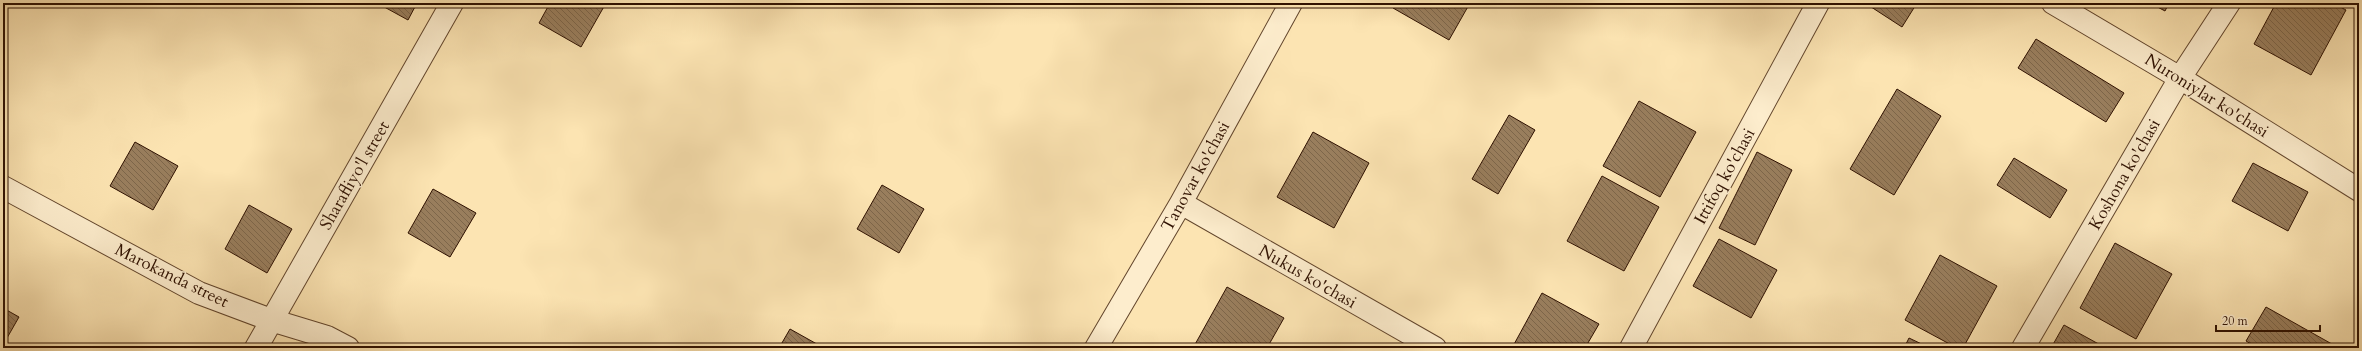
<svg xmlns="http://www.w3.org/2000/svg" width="2362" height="351" viewBox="0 0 2362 351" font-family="Cardo,serif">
  <defs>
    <pattern id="building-back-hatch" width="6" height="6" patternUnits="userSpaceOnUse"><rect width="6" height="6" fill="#997e5d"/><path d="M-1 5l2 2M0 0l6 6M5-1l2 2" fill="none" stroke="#7d664a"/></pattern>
  </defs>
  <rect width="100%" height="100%" fill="#fce4b2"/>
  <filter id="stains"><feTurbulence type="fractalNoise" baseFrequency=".005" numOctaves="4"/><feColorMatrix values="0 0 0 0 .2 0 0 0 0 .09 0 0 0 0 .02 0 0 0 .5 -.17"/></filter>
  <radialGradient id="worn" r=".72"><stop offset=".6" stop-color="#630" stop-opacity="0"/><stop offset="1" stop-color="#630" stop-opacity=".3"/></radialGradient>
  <path fill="url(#building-back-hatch)" stroke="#2e1000" d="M 377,3 L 417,3 L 408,20 Z
    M 550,3 L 606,3 L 581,47 L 539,23 Z
    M 1396,3 L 1470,3 L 1449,40 L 1393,8 Z
    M 1865,3 L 1917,3 L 1902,27 Z
    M 2150,3 L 2169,3 L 2165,11 Z
    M 2276,3 L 2333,3 L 2346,10 L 2311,75 L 2254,44 Z
    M 2036,39 L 2124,93 L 2106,122 L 2018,68 Z
    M 1897,89 L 1941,116 L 1894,195 L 1850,169 Z
    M 1639,101 L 1696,132 L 1660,197 L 1603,166 Z
    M 1509,115 L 1535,130 L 1498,194 L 1472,179 Z
    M 1313,132 L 1369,163 L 1334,228 L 1277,197 Z
    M 135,142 L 178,166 L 153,210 L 110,186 Z
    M 1757,152 L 1792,170 L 1755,245 L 1719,228 Z
    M 2014,158 L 2067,190 L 2050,218 L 1997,185 Z
    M 2253,163 L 2308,192 L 2288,231 L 2232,201 Z
    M 1602,176 L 1659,207 L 1624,271 L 1567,241 Z
    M 882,185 L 924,209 L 899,253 L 857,229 Z
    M 433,189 L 476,213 L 450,257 L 408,233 Z
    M 249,205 L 292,229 L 267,273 L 225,249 Z
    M 1719,239 L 1777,270 L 1751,318 L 1693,286 Z
    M 2115,243 L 2172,274 L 2136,339 L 2080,308 Z
    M 1940,255 L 1997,286 L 1963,348 L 1957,348 L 1905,320 Z
    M 1227,287 L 1284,318 L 1267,348 L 1193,348 Z
    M 1542,293 L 1599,324 L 1585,348 L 1512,348 Z
    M 2266,307 L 2339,348 L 2258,348 L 2246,341 Z
    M 3,308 L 19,317 L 3,345 Z
    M 2064,325 L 2106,348 L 2051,348 Z
    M 790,329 L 824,348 L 779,348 Z
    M 1909,338 L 1930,348 L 1904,348 Z"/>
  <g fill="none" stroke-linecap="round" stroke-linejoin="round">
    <g stroke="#62452c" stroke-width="24">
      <path id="street" d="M 2053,3 L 2180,78 L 2359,190
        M 3,187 L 199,293 L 271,320 L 327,337 L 348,348
        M 1181,203 L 1435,348
        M 256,348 L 452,3
        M 1096,348 L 1181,203 L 1291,3
        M 1631,348 L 1818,3
        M 2023,348 L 2180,78 L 2229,3"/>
    </g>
    <use href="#street" stroke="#fdedcd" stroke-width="22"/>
  </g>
  <g text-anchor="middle" stroke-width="3" stroke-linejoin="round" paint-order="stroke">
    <g font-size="17" fill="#2e1000" stroke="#fdedcd">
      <text transform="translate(2207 95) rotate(32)" y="6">Nuroniylar ko'chasi</text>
      <text transform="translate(2124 174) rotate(-60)" y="6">Koshona ko'chasi</text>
      <text transform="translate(354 175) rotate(-60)" y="6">Sharafliyo'l street</text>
      <text transform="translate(1195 176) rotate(-61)" y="6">Tanovar ko'chasi</text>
      <text transform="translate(1724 176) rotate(-61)" y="6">Ittifoq ko'chasi</text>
      <text transform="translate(172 275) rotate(26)" y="6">Marokanda street</text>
      <text transform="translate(1308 276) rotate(30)" y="6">Nukus ko'chasi</text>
    </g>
  </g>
  <rect width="2362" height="351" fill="none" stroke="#fce4b2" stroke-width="16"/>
  <rect x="4" y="4" width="2354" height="343" fill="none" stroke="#2e1000" stroke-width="2"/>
  <rect x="8" y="8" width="2346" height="335" fill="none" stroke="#2e1000"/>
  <path d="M2216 325v6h104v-6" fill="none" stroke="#2e1000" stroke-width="2"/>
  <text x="2222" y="325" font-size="12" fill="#2e1000" stroke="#fdedcd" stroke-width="3" paint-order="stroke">20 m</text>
  <rect width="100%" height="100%" filter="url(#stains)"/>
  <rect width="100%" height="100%" fill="url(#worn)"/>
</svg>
